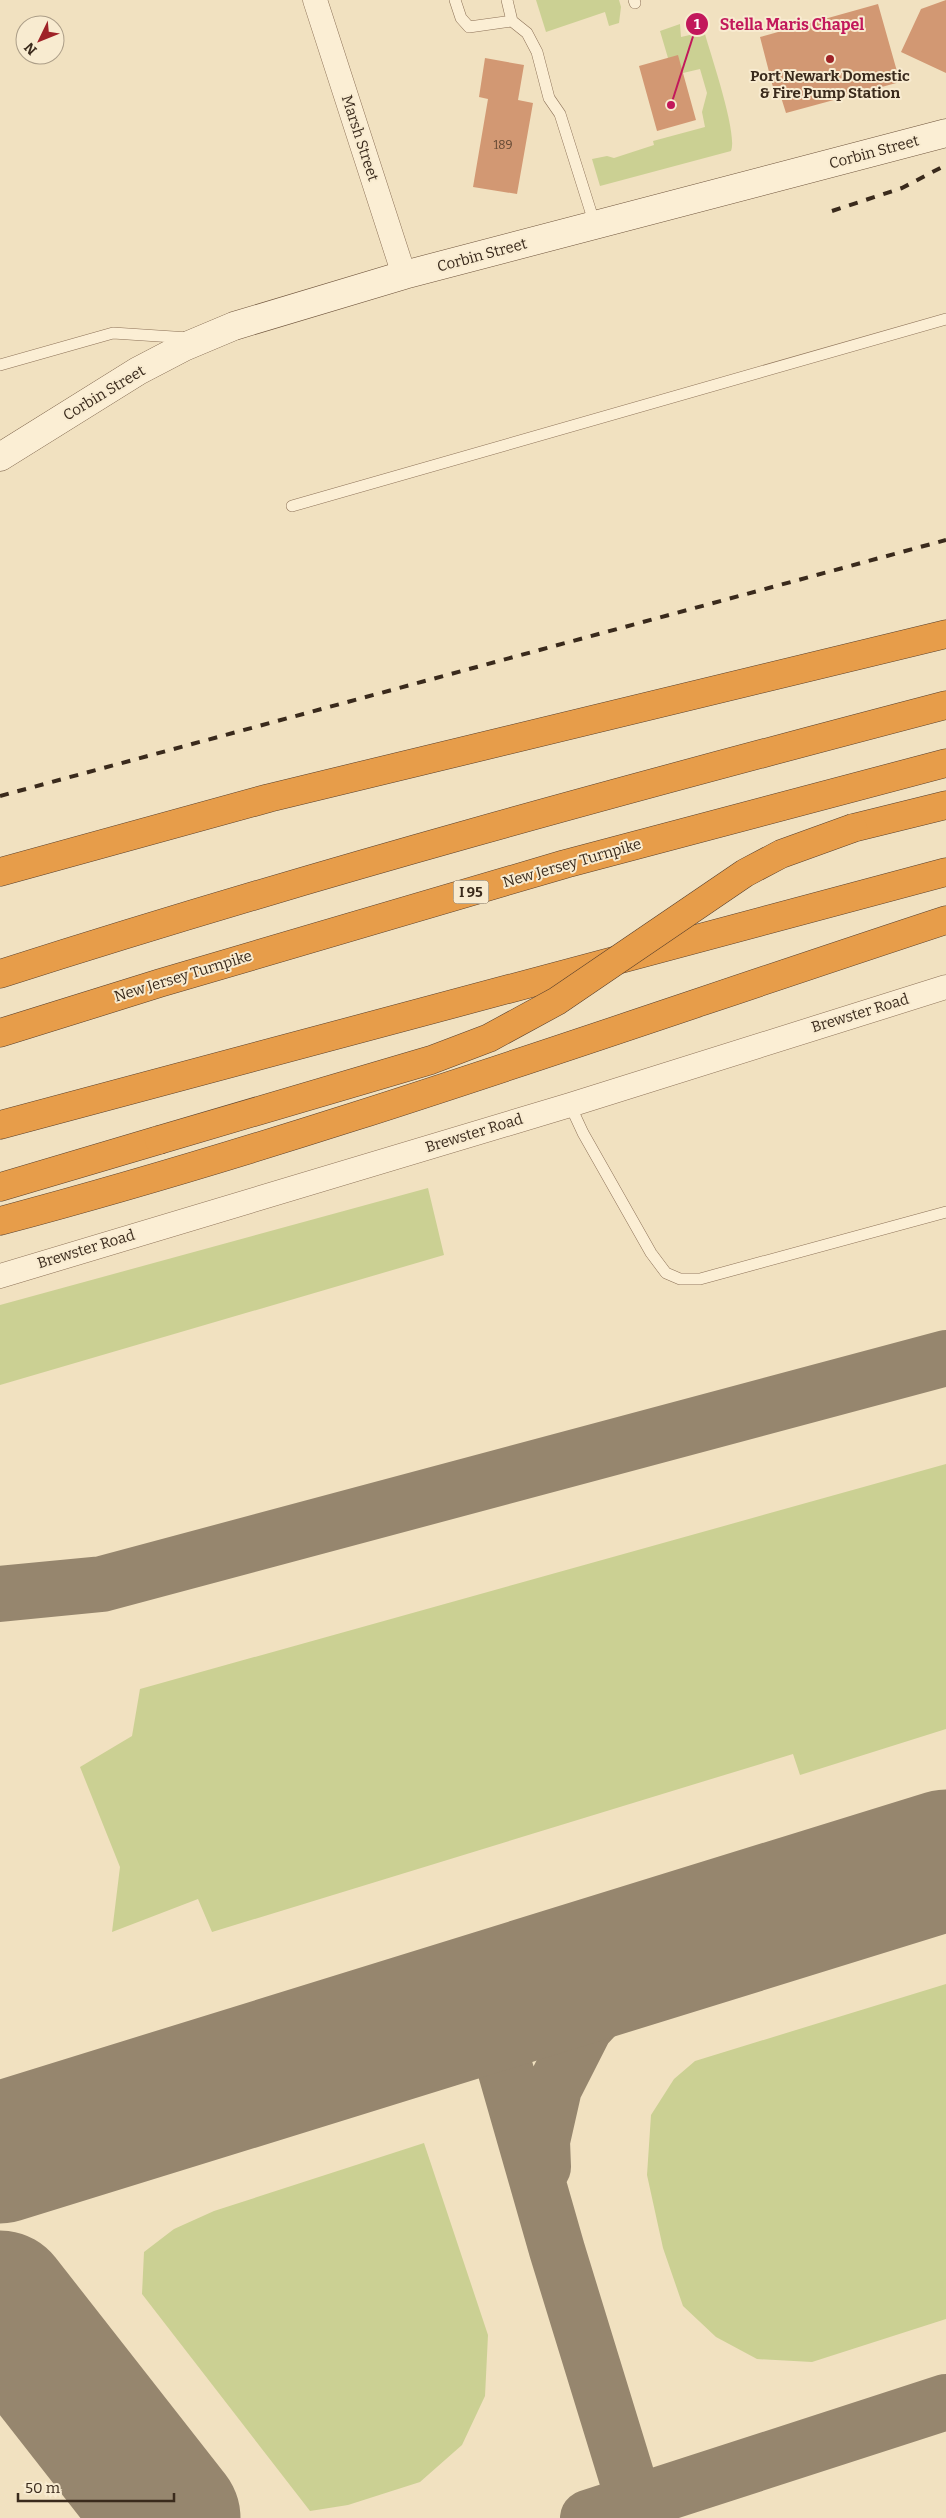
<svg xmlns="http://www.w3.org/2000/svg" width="946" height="2518" viewBox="0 0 946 2518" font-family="Bitter,serif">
  <rect width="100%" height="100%" fill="#f1e1c0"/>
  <path fill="#cbd093" d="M 536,0 L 619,0 L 621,7 L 619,23 L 609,26 L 605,12 L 546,32 Z
    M 680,24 L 681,37 L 694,34 L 701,28 L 705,34 C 711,56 738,134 731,151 L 600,186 L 592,159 L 607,156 L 614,158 L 654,145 L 653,141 L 705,127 L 702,112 L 707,93 L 700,69 L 683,73 L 668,58 L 660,31 Z
    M 428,1188 L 444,1255 L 0,1385 L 0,1305 Z
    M 946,1464 L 946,1729 L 800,1775 L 793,1754 L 212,1932 L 198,1899 L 112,1932 L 120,1867 L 80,1767 L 132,1736 L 140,1689 Z
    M 946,1984 L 946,2319 L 812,2362 L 757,2359 L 716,2337 L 683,2306 L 663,2248 L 647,2175 L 651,2115 L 674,2079 L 695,2061 Z
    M 424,2143 L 488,2335 L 485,2396 L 462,2445 L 420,2482 L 348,2505 L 310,2511 L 142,2294 L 144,2252 L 174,2229 L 214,2211 Z"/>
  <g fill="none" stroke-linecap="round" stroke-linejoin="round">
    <path stroke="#96866e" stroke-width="56" d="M 0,1594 L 102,1584 L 946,1358
      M 486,2002 L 557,2250 L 635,2504 L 646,2518
      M 543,2167 L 542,2141 L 554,2088 L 585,2027 L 629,1980 L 674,1949 L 728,1927
      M 588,2518 L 946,2402"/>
    <path stroke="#96866e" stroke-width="141" d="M 0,2153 L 946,1860
      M 0,2301 L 170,2518"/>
  </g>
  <path fill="#d29873" d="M 946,0 L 946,73 L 901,52 L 921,9 Z
    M 878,4 L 900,82 L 786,113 L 780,94 L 775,95 L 760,37 Z
    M 678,55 L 696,120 L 657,131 L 639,66 Z
    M 485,58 L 524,65 L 518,100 L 533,103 L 517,194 L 473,187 L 488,99 L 479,97 Z"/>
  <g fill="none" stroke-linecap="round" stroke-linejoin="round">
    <g stroke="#8c7157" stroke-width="12">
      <path id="service" d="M 455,0 L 461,18 L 469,27 L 512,21
        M 507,0 L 512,21 L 527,33 L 537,52 L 549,98 L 560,114 L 595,225
        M 634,0 L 635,3
        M 0,365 L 113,333 L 189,338
        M 292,506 L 946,319
        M 570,1105 L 583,1133 L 651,1253 L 666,1273 L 680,1279 L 700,1279 L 946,1212"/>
    </g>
    <g stroke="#8c7157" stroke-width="25">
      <path id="minor" d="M 315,0 L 404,275
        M 0,1276 L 570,1105 L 946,987"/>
    </g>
    <g stroke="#6d523a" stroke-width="29">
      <path id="secondary" d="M 0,457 L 138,371 L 184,347 L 234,326 L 404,275 L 946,133"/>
    </g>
    <g stroke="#593f2b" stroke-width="29">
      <path id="motorway" d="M 853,828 L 946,805
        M 0,872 L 269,798 L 946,634
        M 0,974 C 312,874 629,788 946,705
        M 0,1033 L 160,983 L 565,864 L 946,763
        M 0,1125 L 946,872
        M 0,1187 L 159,1140
        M 0,1221 C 320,1136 632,1023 946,920"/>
    </g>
    <use href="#service" stroke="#fbeed4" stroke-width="11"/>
    <use href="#minor" stroke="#fbeed4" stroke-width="24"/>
    <use href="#secondary" stroke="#fbeed4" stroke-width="28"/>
    <use href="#motorway" stroke="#e79d4a" stroke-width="28"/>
    <path stroke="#3a2a1c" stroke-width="4" stroke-dasharray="9 9" stroke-linecap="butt" d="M 832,211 L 902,188 L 946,165
      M 0,796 L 946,540"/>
    <g stroke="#593f2b" stroke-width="29" stroke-linecap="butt">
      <path id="motorway-bridge" d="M 159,1140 L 431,1060 L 489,1038 L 557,1001 L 745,873 L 781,854 L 853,828"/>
    </g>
    <use href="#motorway-bridge" stroke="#e79d4a" stroke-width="28"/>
  </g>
  <circle fill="#9f2227" stroke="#f8ebd0" stroke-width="2" cx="830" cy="59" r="5"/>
  <g text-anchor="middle" stroke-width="4" stroke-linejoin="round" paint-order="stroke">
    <g font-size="12" fill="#604632">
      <text x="503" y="149">189</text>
    </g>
    <rect fill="#f8ebd0" stroke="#736452" stroke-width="1" x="453.5" y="880.5" width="35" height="23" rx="4"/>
    <g font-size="14" font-weight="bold" fill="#3a2a1c">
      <text x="471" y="897">I 95</text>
    </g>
    <g font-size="15" font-weight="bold" fill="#3a2a1c" stroke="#f8ebd0">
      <text x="830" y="81">Port Newark Domestic<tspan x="830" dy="17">&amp; Fire Pump Station</tspan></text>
    </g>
    <g font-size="15" fill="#3a2a1c" stroke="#f8ebd0">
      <text transform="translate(360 138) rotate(72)" y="5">Marsh Street</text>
      <text transform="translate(874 152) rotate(-15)" y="5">Corbin Street</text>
      <text transform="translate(482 255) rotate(-15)" y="5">Corbin Street</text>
      <text transform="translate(104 393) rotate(-31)" y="5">Corbin Street</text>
      <text transform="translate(572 863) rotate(-16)" y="5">New Jersey Turnpike</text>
      <text transform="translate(183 976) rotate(-17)" y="5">New Jersey Turnpike</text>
      <text transform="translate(860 1013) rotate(-17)" y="5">Brewster Road</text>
      <text transform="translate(474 1133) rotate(-17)" y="5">Brewster Road</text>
      <text transform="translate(86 1249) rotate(-17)" y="5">Brewster Road</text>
    </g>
  </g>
  <path fill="none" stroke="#c2185b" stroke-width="2" d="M671 105L697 24"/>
  <g fill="#c2185b" stroke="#f8ebd0" stroke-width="2">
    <circle cx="671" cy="105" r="5"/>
    <circle cx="697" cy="24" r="12"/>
  </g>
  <g font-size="15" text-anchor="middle" font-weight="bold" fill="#fff">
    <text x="697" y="29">1</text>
  </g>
  <g font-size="16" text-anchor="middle" font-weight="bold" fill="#c2185b" stroke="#f8ebd0" stroke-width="4" stroke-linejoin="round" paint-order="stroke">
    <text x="792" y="30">Stella Maris Chapel</text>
  </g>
  <g transform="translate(40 40) rotate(227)"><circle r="24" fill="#f8ebd0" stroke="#ac9e88"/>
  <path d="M0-4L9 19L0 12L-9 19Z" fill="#9f2227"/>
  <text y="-8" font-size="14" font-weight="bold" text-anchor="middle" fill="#3a2a1c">N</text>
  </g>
  <path d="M18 2493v8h156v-8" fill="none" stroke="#3a2a1c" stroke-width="2.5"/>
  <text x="25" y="2493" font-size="15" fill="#3a2a1c" stroke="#f8ebd0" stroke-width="4" paint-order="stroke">50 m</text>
</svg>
